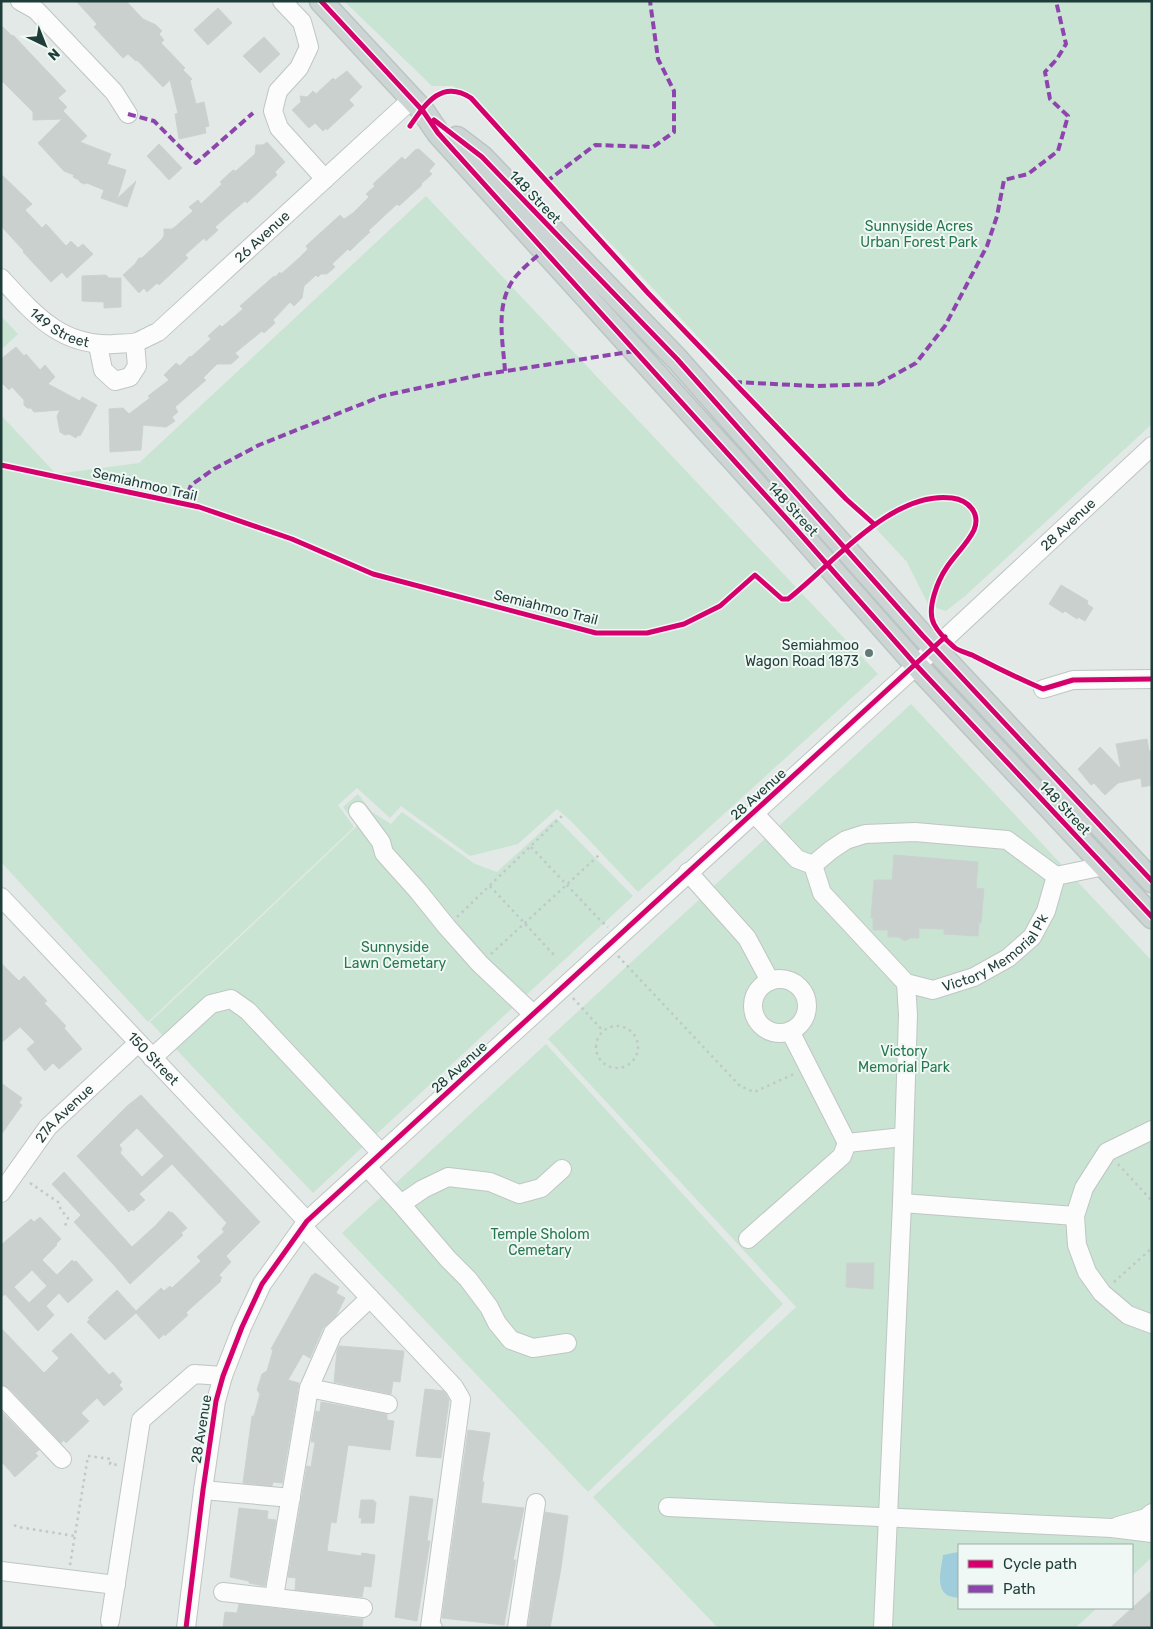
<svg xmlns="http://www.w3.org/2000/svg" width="1153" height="1629" viewBox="0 0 1153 1629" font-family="Rubik,sans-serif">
  <rect width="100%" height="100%" fill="#e2e9e6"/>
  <path fill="#cae4d4" d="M 344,1 L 1152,1 L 1152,424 L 965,596 L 946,611 L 929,606 L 907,562 L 619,252 L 468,99 L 453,86 L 432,86 Z
    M 426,196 L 878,674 L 638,892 L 572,822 L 557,809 L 518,844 L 470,856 L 401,806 L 390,818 L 357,788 L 338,805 L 354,827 L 148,1022 L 1,862 L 1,415 L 56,474 L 139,463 Z
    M 1,316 L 18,334 L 1,350 Z
    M 911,704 L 1152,961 L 1152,1557 L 1132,1576 L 1132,1545 L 959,1545 L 959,1608 L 1097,1608 L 1075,1628 L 718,1628 L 593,1497 L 796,1307 L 548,1039 Z
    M 358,794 L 372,812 L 391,824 L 402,812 L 475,864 L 497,872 L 556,818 L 633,896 L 313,1193 L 150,1022 L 357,826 L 343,807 Z
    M 546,1044 L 783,1304 L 588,1492 L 342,1233 Z"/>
  <path fill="#a0cddb" d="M 958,1552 L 959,1553 L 959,1598 C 956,1597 950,1597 947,1595 C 935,1587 942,1566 943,1555 Z"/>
  <path fill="#c9d0ce" stroke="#cbd2cf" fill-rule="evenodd" d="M 76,1 L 126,1 L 143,19 L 156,25 L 162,31 L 159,34 L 164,40 L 161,43 L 185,68 L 183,70 L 192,79 L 190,81 L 196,104 L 204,102 L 209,126 L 205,127 L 206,133 L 179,139 L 175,114 L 178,113 L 170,80 L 163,87 L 137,60 L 136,61 L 128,54 L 123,58 L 94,27 L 97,24 Z
    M 218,8 L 232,23 L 208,45 L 194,30 Z
    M 1,25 L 12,36 L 13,35 L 66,91 L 58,98 L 67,107 L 63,111 L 87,136 L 80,142 L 111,154 L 107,164 L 126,170 L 117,199 L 136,181 L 127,207 L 101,198 L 104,190 L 87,183 L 84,184 L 80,182 L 79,180 L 73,177 L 74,175 L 64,171 L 38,143 L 62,119 L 33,120 L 33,112 L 1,80 Z
    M 264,37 L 280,54 L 260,73 L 243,56 Z
    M 347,71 L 362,87 L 349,100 L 354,105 L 327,130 L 326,128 L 323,131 L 315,123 L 309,128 L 292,110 L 301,102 L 300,96 L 307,97 L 313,91 L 316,94 L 333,78 L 335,80 Z
    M 267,142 L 285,162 L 275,172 L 277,175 L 247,203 L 245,201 L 233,211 L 215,227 L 218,230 L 206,241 L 204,238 L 185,255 L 188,258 L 159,285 L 157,283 L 147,292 L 144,288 L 139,293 L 123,275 L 135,264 L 139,258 L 142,258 L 162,239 L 164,236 L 164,229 L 172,229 L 176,226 L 193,211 L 189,207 L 198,200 L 201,204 L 222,184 L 220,182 L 233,170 L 236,171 L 255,154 L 256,145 L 263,145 Z
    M 159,144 L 182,168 L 169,180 L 147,156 Z
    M 419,149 L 435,164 L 429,171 L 432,174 L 421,184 L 422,185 L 399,206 L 397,204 L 368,231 L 370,232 L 357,244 L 350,251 L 348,249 L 332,264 L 335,267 L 327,274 L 321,274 L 318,277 L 316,275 L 304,286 L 302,298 L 294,306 L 290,302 L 273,320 L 275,323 L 264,333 L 262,331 L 235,353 L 239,357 L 231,364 L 217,364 L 203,378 L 206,380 L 175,407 L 178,412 L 172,417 L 175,421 L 166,427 L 143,425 L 141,450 L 110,452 L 109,409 L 123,408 L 129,414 L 150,398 L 148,396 L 169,380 L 164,375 L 176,363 L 180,366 L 190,356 L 191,357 L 211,339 L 208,336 L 220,325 L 222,327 L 243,309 L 240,306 L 274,276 L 275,277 L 280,272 L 281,274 L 299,258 L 308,249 L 306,246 L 340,215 L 344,219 L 353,213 L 369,197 L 366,194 L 375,186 L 373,184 L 402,157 L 405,160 L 415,150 Z
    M 1,174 L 32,204 L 25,210 L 42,228 L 46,224 L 66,246 L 71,241 L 78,248 L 83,244 L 93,254 L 67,278 L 62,272 L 51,282 L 23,252 L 24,251 L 1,226 Z
    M 106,275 L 109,278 L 121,278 L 121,307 L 104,308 L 104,302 L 82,301 L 82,276 Z
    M 16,347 L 24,356 L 26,354 L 40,370 L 45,365 L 55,377 L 48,384 L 80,401 L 82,397 L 97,405 L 80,436 L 78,435 L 76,438 L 69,434 L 65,435 L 60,432 L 57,416 L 60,410 L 34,412 L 31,408 L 27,408 L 24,405 L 24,400 L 12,387 L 9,390 L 1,382 L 1,359 Z
    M 1061,585 L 1088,601 L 1087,604 L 1093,608 L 1085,621 L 1078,617 L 1077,619 L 1065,611 L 1063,613 L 1049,604 Z
    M 1147,739 L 1149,751 L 1152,751 L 1152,785 L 1142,787 L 1141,778 L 1118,783 L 1105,795 L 1094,783 L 1091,785 L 1078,769 L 1100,747 L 1121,769 L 1116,744 Z
    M 894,855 L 978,862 L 976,888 L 984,889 L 981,923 L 979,923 L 978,936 L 944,934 L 944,929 L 919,928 L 919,938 L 910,938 L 905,941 L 899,937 L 888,937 L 888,930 L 873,930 L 873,918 L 871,918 L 874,880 L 892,880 Z
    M 1,963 L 19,981 L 24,976 L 47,1001 L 44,1003 L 66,1026 L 64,1028 L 82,1049 L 59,1069 L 53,1063 L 45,1071 L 27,1049 L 35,1042 L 20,1027 L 1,1043 Z
    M 1,1083 L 22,1098 L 19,1103 L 22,1105 L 1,1135 Z
    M 141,1095 L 260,1222 L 226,1256 L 231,1262 L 219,1275 L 222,1278 L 220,1280 L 221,1281 L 191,1308 L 186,1313 L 188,1315 L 165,1336 L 164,1334 L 159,1339 L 136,1313 L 105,1340 L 87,1322 L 90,1319 L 88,1318 L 97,1309 L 117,1290 L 136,1311 L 161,1288 L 164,1291 L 170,1286 L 172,1288 L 201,1261 L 197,1257 L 224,1232 L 222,1229 L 227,1223 L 172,1164 L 139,1194 L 145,1200 L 133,1211 L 132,1209 L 129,1212 L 77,1156 L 127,1106 ZM 137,1128 L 164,1156 L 142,1177 L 120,1153 L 122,1149 L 119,1145 Z
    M 64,1172 L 132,1247 L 155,1226 L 169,1211 L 171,1213 L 172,1212 L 187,1228 L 181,1233 L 183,1235 L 130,1284 L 113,1264 L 74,1222 L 81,1215 L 52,1184 Z
    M 40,1217 L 61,1239 L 56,1244 L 57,1245 L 42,1260 L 57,1275 L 72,1260 L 74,1262 L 76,1261 L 93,1280 L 68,1303 L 59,1293 L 46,1306 L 54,1315 L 38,1331 L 5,1294 L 1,1298 L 1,1245 L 31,1219 L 34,1222 ZM 32,1270 L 47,1286 L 29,1303 L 14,1287 Z
    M 847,1263 L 874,1263 L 873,1289 L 846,1287 Z
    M 315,1273 L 339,1287 L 336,1293 L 345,1298 L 336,1316 L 323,1328 L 310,1358 L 303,1354 L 288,1380 L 299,1383 L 282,1483 L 273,1482 L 272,1486 L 243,1483 L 252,1416 L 254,1416 L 260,1394 L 257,1390 L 262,1374 L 267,1371 L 273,1350 L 271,1349 L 312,1275 L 314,1275 Z
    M 1,1328 L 44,1373 L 59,1358 L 52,1351 L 71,1333 L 109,1375 L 113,1372 L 122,1382 L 119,1385 L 123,1389 L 104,1406 L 97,1398 L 81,1413 L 89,1421 L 66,1443 L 64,1440 L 61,1443 L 9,1388 L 1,1385 Z
    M 339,1346 L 404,1351 L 400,1382 L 393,1381 L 391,1394 L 334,1382 L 337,1351 Z
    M 425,1389 L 444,1391 L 449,1400 L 441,1458 L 416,1456 Z
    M 321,1402 L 387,1414 L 387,1420 L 394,1421 L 390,1450 L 348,1445 L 336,1523 L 331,1522 L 327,1551 L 361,1556 L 362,1553 L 375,1555 L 371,1587 L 364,1586 L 362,1597 L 295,1590 L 296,1578 L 288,1577 L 307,1466 L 311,1467 L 315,1442 L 311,1442 L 316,1411 L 320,1412 Z
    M 1,1411 L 39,1450 L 35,1453 L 38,1456 L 15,1477 L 1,1461 Z
    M 468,1430 L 490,1433 L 482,1482 L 484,1482 L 481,1503 L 524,1508 L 513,1560 L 516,1560 L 504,1625 L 442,1618 Z
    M 410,1496 L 433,1499 L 427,1541 L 430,1541 L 417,1621 L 395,1617 Z
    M 361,1500 L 374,1500 L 374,1502 L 376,1502 L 374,1523 L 361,1523 L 362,1518 L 359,1518 Z
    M 239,1508 L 268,1511 L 267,1519 L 276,1520 L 265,1586 L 249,1583 L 249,1581 L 230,1577 Z
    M 545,1512 L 568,1516 L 561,1568 L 550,1628 L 528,1628 Z
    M 1152,1590 L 1152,1628 L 1110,1628 Z
    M 239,1604 L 362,1619 L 363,1618 L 362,1628 L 223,1628 L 225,1612 L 237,1613 Z"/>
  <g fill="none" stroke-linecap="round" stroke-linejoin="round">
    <g stroke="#bfc6c3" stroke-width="20">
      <g id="minor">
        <path d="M 20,1 L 36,10 L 114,92 L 128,114"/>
        <path d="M 282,1 L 302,22 L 309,47 L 299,68 L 278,91 L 273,111 L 279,128 L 325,179"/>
        <path id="s1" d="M 1,278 C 34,314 61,347 114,344 C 121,343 130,344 137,342 C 144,339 151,335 158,332 L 412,99"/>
        <path d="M 98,345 L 103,370 L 115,381 L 130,377 L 137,366 L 135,343"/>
        <path d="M 1043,689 L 1073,680 L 1152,679"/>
        <path d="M 358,811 L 381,842 L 384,853 L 418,891 L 447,927 L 480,964 L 533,1014"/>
        <path id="s2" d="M 754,813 L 797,859 L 813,865 L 822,893 L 906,983 L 933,990 L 974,977 L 1008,958 L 1032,937 L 1046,911 L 1056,876 L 1104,866"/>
        <path d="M 813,865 L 831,850 L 846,840 L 865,834 L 915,832 L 1007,840 L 1056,876"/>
        <path d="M 688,872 L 747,938 L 770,981"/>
        <path id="s3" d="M 1,897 L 307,1221"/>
        <circle cx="780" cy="1006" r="27"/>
        <path d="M 790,1031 L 847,1143 L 903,1137"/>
        <path d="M 152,1058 L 211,1004 L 231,999 L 248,1011 L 381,1153"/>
        <path d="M 1152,1130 L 1107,1152 L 1084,1188 L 1075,1216 L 1077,1245 L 1087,1272 L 1102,1293 L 1128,1315 L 1152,1324"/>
        <path d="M 367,1167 L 401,1204 L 423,1189 L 448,1177 L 490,1182 L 519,1194 L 541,1188 L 562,1169"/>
        <path id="s4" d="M 1,1193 L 48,1127 L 138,1043"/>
        <path d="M 902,1203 L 1075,1216"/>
        <path d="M 401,1204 L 448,1259 L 468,1279 L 489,1307 L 497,1323 L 511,1340 L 533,1348 L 567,1343"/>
        <path d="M 303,1227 L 454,1387 L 461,1399 L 430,1627 L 433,1628"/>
        <path d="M 748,1239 L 842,1156 L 847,1143"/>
        <path d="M 309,1388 L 388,1404"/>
        <path d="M 1,1395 L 62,1459"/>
        <path d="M 203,1490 L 291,1498"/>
        <path d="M 668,1507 L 1112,1528 L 1152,1533"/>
        <path d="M 1118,1526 L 1146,1518 L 1152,1513"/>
        <path d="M 1,1571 L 116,1585"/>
        <path d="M 223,1592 L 363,1608"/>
        <path d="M 274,1597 L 309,1388 L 333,1333 L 370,1298"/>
        <path d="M 110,1621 L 141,1420 L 194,1374 L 223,1376"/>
        <path id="s5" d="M 186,1628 L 203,1490 L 216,1401 L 223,1376 L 242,1327 L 262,1284 L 307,1221 L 906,675 L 1152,446"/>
        <path d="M 517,1628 L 536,1503"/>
        <path d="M 883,1628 L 902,1203 L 908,1015 L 906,983"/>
      </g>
    </g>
    <g stroke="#bbc5c3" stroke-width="25">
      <path id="major" d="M 321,1 L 423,111 L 438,133 L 795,528 L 916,665 L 1152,917
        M 457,138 L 482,157 L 677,359 L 923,636 L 1152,881"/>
    </g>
    <path stroke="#bfc9c7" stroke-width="2.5" stroke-dasharray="2.5 4" stroke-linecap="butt" d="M 531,847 L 599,919 L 608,927
      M 490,886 L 554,955
      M 457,917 L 562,816
      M 491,954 L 599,855
      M 618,956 L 740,1086 L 754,1092 L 794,1074
      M 573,998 L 603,1031
      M596 1047a21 21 0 1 1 42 0a21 21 0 1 1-42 0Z
      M 1118,1164 L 1152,1201
      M 30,1183 L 58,1202 L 61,1210 L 68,1218 L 65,1226
      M 1114,1282 L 1152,1248
      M 14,1525 L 18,1527 L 75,1536
      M 70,1565 L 88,1456 L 111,1459 L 110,1464 L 118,1465"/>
    <use href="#minor" stroke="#fbfcfb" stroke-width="18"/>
    <use href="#major" stroke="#ccd5d4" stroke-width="22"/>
    <path stroke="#8e44ad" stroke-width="4" stroke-dasharray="8 4" stroke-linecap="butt" d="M 128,114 L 154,121 L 196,163 L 253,113
      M 546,182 L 595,145 L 653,147 L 674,132 L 674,91 L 658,59 L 650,1
      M 505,371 C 503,341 495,307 513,280 C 521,269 534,259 544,250
      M 734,382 L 814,386 L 878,384 L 916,363 L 945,326 L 987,246 L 997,216 L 1004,180 L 1028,174 L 1058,151 L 1068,116 L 1050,99 L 1045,72 L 1057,59 L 1066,44 L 1056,1
      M 184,504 L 191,485 L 214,469 L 259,445 L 382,396 L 480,375 L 635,351"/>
    <g stroke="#f0f8f5" stroke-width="8">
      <path id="cycleway" d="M 321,1 L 423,111 L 438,133 L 795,528 L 916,665 L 1152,917
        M 434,120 L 482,157 L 677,359 L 923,636 L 1152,881
        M 410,126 C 426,103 442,79 471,98 L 648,293 L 846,499 L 874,524
        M 1,465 L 199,507 L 292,539 L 373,574 L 596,633 L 647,633 L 684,624 L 720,606 L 755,575 L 782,599 L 788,599 C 832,565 892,490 952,498 C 968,500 981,513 974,530 C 968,543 955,555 947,567 C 938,580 926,609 934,624 C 938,632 947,641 954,647 C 958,651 968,653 974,656 C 997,668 1020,679 1043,689 L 1073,680 L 1152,679
        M 186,1628 L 203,1490 L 216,1401 L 223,1376 L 242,1327 L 262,1284 L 307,1221 L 945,637"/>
    </g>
    <use href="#cycleway" stroke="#d6006c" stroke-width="5"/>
  </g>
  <circle fill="#637975" stroke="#f0f8f5" stroke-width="2" cx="869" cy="653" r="5"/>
  <g text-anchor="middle" stroke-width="4" stroke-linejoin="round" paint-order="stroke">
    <g font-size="14" fill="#1f3d38" stroke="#f0f8f5">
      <text transform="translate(535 197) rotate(46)" y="5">148 Street</text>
      <text dy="5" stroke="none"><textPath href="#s1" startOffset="324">26 Avenue</textPath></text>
      <text dy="5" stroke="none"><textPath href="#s1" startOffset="78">149 Street</textPath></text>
      <text transform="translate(145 484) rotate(13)" y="5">Semiahmoo Trail</text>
      <text transform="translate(793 509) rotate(48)" y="5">148 Street</text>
      <text dy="5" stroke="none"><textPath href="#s5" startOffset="1464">28 Avenue</textPath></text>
      <text transform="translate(546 607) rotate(14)" y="5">Semiahmoo Trail</text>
      <text transform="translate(758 794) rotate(-42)" y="5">28 Avenue</text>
      <text transform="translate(1065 808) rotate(47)" y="5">148 Street</text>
      <text dy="5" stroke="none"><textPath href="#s2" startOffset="335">Victory Memorial Pk</textPath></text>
      <text dy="5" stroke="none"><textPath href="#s3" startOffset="222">150 Street</textPath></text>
      <text transform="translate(459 1067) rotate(-42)" y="5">28 Avenue</text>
      <text dy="5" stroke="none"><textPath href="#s4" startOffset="102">27A Avenue</textPath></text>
      <text transform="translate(201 1429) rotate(-81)" y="5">28 Avenue</text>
    </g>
    <g font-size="14" fill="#26774d" stroke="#f0f8f5">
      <text x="919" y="231">Sunnyside Acres<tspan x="919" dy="16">Urban Forest Park</tspan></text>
      <text x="395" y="952">Sunnyside<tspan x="395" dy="16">Lawn Cemetary</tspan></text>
      <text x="904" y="1056">Victory<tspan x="904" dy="16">Memorial Park</tspan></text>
      <text x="540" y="1239">Temple Sholom<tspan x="540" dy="16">Cemetary</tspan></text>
    </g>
    <g font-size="14" fill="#1f3d38" stroke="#f0f8f5" text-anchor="end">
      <text x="859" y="650">Semiahmoo<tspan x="859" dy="16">Wagon Road 1873</tspan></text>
    </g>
  </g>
  <rect width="1153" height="1629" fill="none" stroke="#1f3d38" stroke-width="5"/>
  <rect x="958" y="1544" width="175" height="65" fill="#f0f8f5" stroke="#9cada9"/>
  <rect x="968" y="1560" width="25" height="8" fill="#d6006c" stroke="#9cada9"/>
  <text x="1003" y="1569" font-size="15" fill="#1f3d38">Cycle path</text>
  <rect x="968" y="1585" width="25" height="8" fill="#8e44ad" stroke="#9cada9"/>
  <text x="1003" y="1594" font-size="15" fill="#1f3d38">Path</text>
  <g transform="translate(45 45) rotate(137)" stroke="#f0f8f5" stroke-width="4" paint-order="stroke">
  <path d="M0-4L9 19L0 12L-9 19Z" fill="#1f3d38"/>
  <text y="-8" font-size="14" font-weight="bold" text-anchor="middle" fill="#1f3d38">N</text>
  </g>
</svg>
